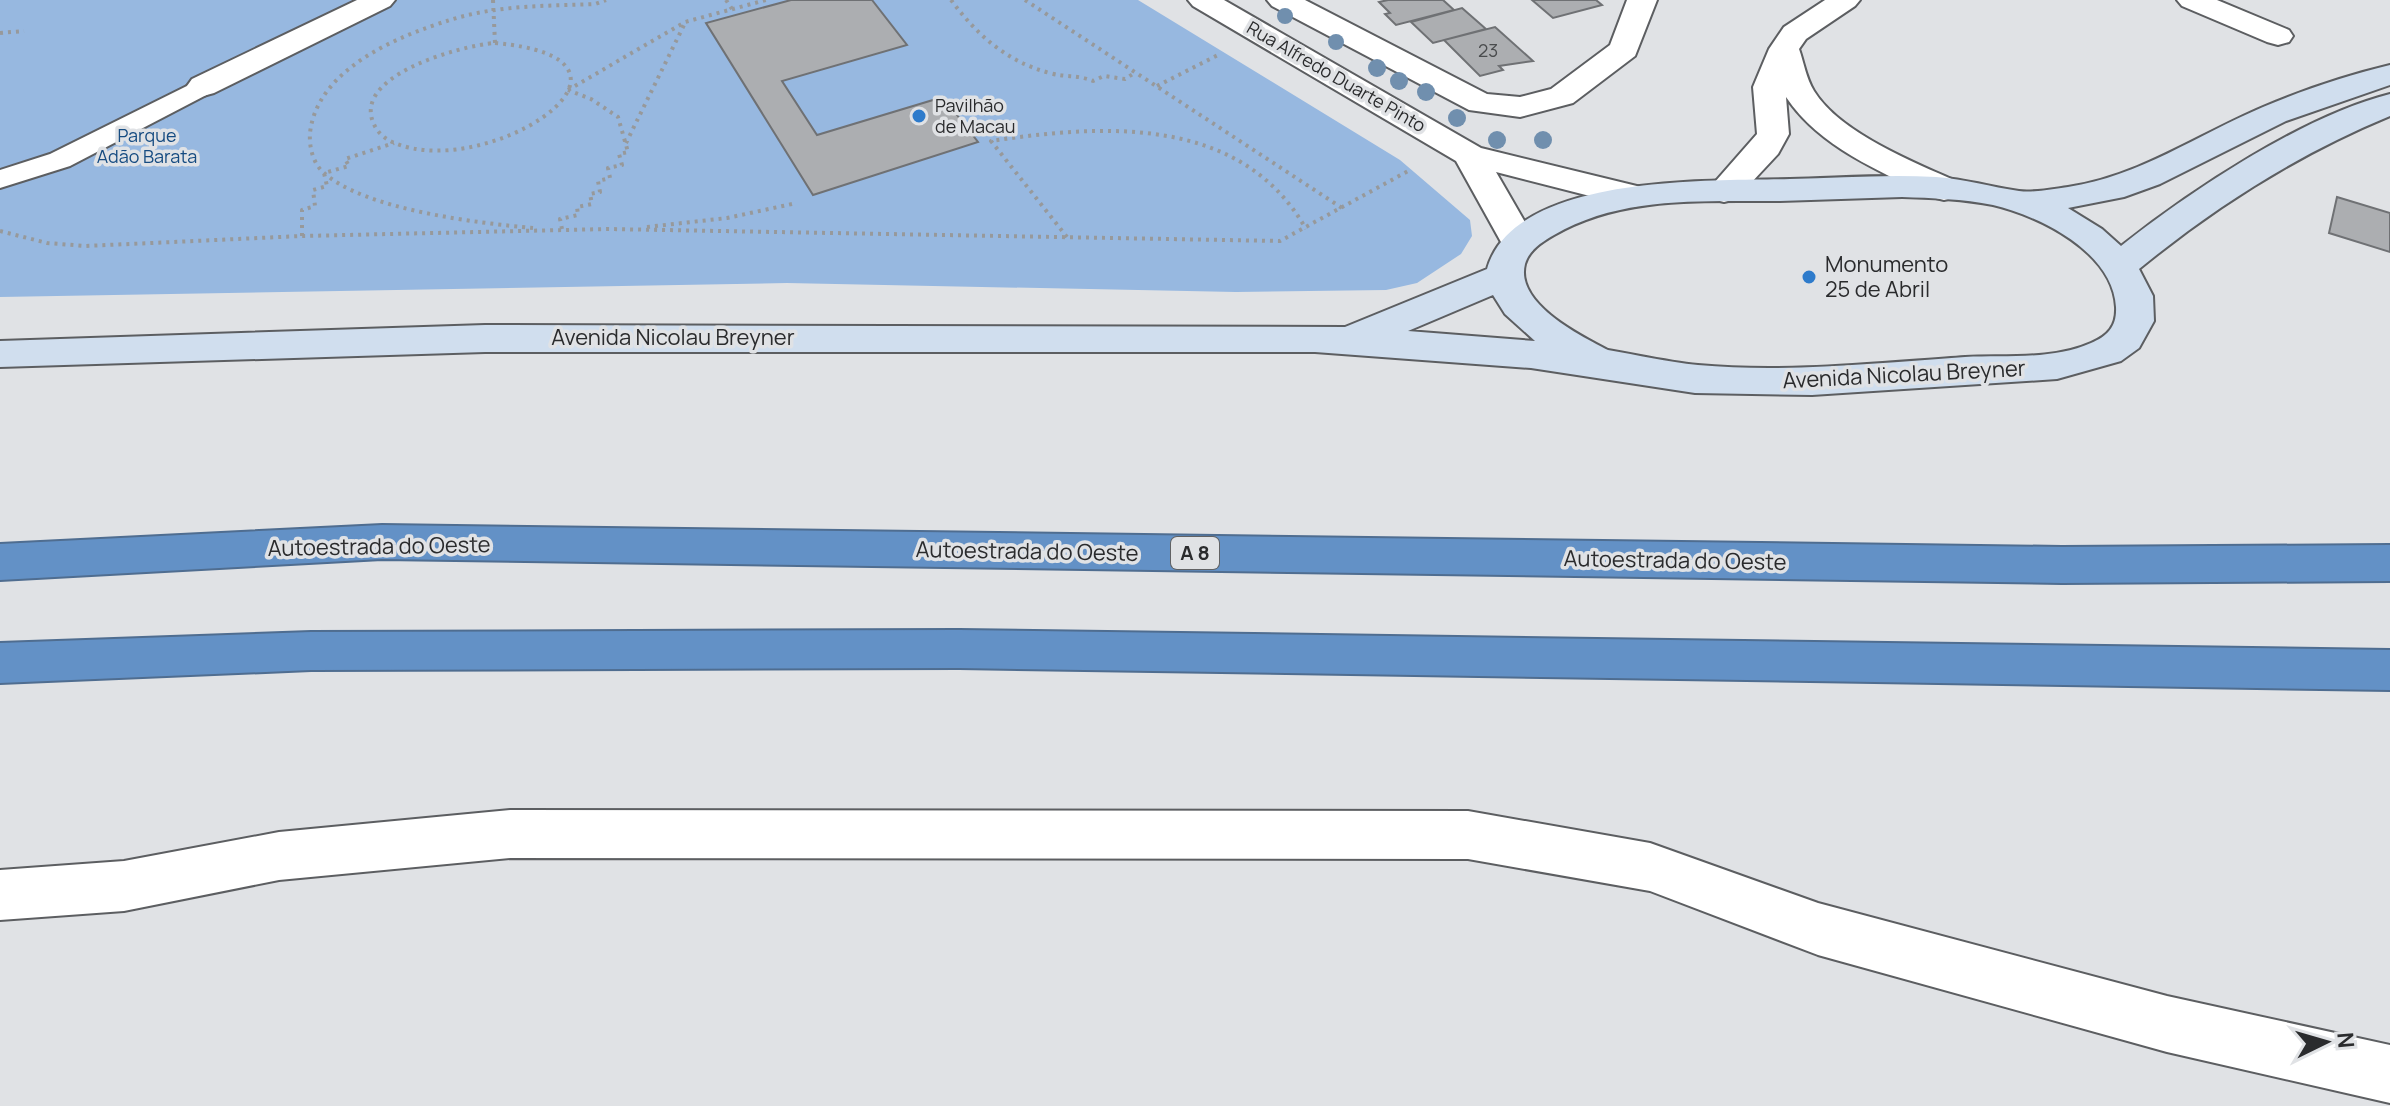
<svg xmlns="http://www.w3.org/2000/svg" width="2390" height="1106" viewBox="0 0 2390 1106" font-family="Manrope,sans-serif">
  <rect width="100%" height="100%" fill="#e0e2e5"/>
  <path fill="#97b8e0" d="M 0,0 L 1138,0 L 1400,160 L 1470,220 L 1472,236 L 1461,254 L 1417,283 L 1386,290 L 1236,292 L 787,283 L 0,297 Z"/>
  <path fill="#acaeb1" stroke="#6f7174" stroke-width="2" d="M 791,0 L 872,0 L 907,45 L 782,81 L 817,135 L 943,97 L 978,142 L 813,195 L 706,23 Z
    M 1388,0 L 1443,0 L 1454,10 L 1396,25 L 1385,14 L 1390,13 L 1379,2 Z
    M 1532,0 L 1596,0 L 1602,5 L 1553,18 Z
    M 1462,8 L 1486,29 L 1433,43 L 1411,22 Z
    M 1495,27 L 1533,61 L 1499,66 L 1503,70 L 1480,76 L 1444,40 Z
    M 2337,197 L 2390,213 L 2390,252 L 2329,233 Z"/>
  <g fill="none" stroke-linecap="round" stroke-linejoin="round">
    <g stroke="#5c5e61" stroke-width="4">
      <path id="pedestrian" d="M 203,78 L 212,80 L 216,86 L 212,92 L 70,166 L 0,188 L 0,170 L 50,154 Z"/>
    </g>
    <g stroke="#5c5e61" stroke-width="4">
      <path id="minor" d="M 357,0 L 395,0 L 390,6 L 214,93 L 203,96 L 192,93 L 187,86 L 192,79 Z
        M 1267,0 L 1305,0 L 1487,94 L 1520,97 L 1551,89 L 1610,45 L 1627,0 L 1657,0 L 1635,56 L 1573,103 L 1520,117 L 1469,110 L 1272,6 Z
        M 2177,0 L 2217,0 L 2289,30 L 2293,36 L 2289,42 L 2278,45 L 2267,42 L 2182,6 Z
        M 510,810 L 1468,811 L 1650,843 L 1818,903 L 2167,996 L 2390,1045 L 2390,1103 L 2167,1052 L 1818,955 L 1650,891 L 1468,859 L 510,858 L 279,880 L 124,911 L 0,920 L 0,870 L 124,861 L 279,832 Z"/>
    </g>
    <g stroke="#5c5e61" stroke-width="4">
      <path id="tertiary" d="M 1188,0 L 1224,0 L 1481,148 L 1645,188 L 1650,196 L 1645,204 L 1633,207 L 1496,172 L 1537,243 L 1532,251 L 1519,255 L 1506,251 L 1456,161 L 1193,6 Z
        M 1825,0 L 1860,0 L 1855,6 L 1806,39 L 1799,49 C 1804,63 1806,78 1814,91 C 1839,132 1913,162 1956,181 L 1961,189 L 1956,197 L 1944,200 L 1932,197 C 1880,171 1819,147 1786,97 L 1789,134 L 1778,154 L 1736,199 L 1724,202 L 1712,199 L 1707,191 L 1757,134 L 1753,87 L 1769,49 L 1784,27 Z"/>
    </g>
    <g stroke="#5c5e61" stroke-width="4">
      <path id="secondary" d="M 2390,65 L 2390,85 L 2286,121 L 2160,184 L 2124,197 L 2068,208 L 2102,229 L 2121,246 C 2192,190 2303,116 2390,94 L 2390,116 C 2298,154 2216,206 2139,269 L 2153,296 L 2154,321 L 2139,348 L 2121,361 L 2057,379 L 1812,395 L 1695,393 L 1531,368 L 1315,352 L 485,352 L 0,367 L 0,341 L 485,325 L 1345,327 L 1487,269 C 1514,173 1713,181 1790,179 C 1839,178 1887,174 1936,177 C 1965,179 1991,187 2019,191 C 2034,193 2053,189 2068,187 C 2140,176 2197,135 2263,107 C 2303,90 2348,75 2390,65 ZM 1902,197 C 1932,198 1963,199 1993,205 C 2040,216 2113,252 2116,307 C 2117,326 2108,336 2091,343 C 2053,360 2005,355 1965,357 C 1876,363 1786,373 1698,365 C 1667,362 1638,355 1608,350 C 1579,335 1515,303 1525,264 C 1529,250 1542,242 1554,235 C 1623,195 1704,202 1780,201 C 1821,200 1861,198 1902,197 ZM 1493,295 L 1505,314 L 1535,341 L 1408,331 Z"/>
    </g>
    <g stroke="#4f6d90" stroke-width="4">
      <path id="motorway" d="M 382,525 L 2062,547 L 2390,545 L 2390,581 L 2062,583 L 382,559 L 0,580 L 0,544 Z
        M 959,630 L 2390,650 L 2390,690 L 959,668 L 311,670 L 0,683 L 0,643 L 311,632 Z"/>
    </g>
    <path stroke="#97999b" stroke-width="4" stroke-dasharray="3 5" stroke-linecap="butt" d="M 493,0 L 495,43
      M 726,0 L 732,9
      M 951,0 C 977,35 1007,62 1050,73 C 1067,78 1075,74 1093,81 L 1104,76 L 1125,79 L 1136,72
      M 1025,0 L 1342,208
      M 0,33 L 24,31
      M 495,43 C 663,58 513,165 416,149 C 404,147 386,142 378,131 C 340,78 462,45 495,43 Z
      M 1157,86 L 1220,54
      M 568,90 L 685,22 L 766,0
      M 626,143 L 685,23
      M 647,227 L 727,218 L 792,204
      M 533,228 C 478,223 364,210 323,172 C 313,163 309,147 310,133 C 317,69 398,36 450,20 C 497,5 547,6 595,4 L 606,0
      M 562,229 L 560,219 L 578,215 L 577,207 L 592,204 L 590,194 L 600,192 L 598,181 L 610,178 L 608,168 L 622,165 L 619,154 L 628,152 L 618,117 L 591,99 L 568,90
      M 0,231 L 47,243 L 86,246 L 302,236 L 608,229 L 1280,241 L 1410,170
      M 302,236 L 302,210 L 315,206 L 313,190 L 327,186 L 324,173 L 349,166 L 345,159 L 394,143
      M 1067,237 L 991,141 C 1104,124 1241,115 1306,229"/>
    <use href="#pedestrian" fill="#fff" fill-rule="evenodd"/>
    <use href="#minor" fill="#fff" fill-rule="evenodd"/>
    <use href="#tertiary" fill="#fff" fill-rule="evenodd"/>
    <use href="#secondary" fill="#d0deee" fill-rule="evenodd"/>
    <use href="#motorway" fill="#6391c6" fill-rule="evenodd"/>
  </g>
  <g fill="#708fae">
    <circle cx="1285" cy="16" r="8"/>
    <circle cx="1336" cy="42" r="8"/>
    <circle cx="1377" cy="68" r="9"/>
    <circle cx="1399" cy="81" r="9"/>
    <circle cx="1426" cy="92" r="9"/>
    <circle cx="1457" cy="118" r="9"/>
    <circle cx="1497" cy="140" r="9"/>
    <circle cx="1543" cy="140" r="9"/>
  </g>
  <g fill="#2e7bcb" stroke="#e0e2e5" stroke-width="3">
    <circle cx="919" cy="116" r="8"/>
    <circle cx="1809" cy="277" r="8"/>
  </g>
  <g text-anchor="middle" stroke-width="7" stroke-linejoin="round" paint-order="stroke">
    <g font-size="18" fill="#4a4c4e">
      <text x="1488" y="57">23</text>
    </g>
    <g font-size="18" fill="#2a2b2d" stroke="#e0e2e5">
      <text transform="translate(1336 77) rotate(30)" y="6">Rua Alfredo Duarte Pinto</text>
    </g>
    <g font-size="18" fill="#2a2b2d" stroke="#e0e2e5" text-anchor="start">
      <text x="935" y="112">Pavilhão<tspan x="935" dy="21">de Macau</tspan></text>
    </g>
    <g font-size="18" fill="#154b81" stroke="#e0e2e5">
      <text x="147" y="142">Parque<tspan x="147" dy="21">Adão Barata</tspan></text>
    </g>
    <rect fill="#e0e2e5" stroke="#616264" stroke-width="2" x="1171" y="537" width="48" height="32" rx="6"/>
    <g font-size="20" font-weight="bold" fill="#2a2b2d">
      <text x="1195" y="560">A 8</text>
    </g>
    <g font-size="22" fill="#2a2b2d" stroke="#e0e2e5" text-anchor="start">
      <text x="1825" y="272">Monumento<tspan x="1825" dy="25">25 de Abril</tspan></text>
    </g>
    <g font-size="22" fill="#2a2b2d" stroke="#e0e2e5">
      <text x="673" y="345">Avenida Nicolau Breyner</text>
      <text transform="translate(1904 374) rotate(-3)" y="8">Avenida Nicolau Breyner</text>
      <text transform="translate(379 546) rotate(-1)" y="8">Autoestrada do Oeste</text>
      <text transform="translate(1027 551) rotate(1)" y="8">Autoestrada do Oeste</text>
      <text transform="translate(1675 560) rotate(1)" y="8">Autoestrada do Oeste</text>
    </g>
  </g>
  <g transform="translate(2326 1042) rotate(85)" stroke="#e0e2e5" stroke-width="6" paint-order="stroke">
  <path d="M0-6L14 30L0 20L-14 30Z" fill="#2a2b2d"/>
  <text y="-12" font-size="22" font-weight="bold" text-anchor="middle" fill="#2a2b2d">N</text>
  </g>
</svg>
